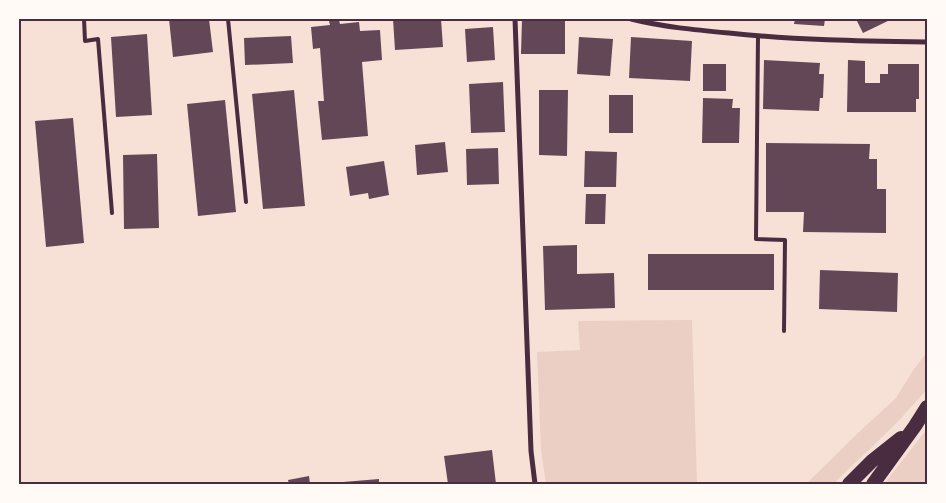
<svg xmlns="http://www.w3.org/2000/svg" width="946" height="503" viewBox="0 0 946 503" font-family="'Exo 2',sans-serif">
  <rect width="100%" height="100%" fill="#f7e1d7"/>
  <path fill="#ebcfc5" d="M 692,320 L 697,484 L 546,484 L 541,450 L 537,352 L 580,350 L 578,321 Z
    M 927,352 L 927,389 C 911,408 894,426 876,443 C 862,457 847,469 834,484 L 806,484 L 859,432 L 896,398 L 912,372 Z
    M 927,429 L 927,484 L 884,484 Z"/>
  <path fill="#644757" d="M 169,19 L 209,19 L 213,52 L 173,57 Z
    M 393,19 L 441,19 L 443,47 L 395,50 Z
    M 522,19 L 565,19 L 565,54 L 521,54 Z
    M 795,19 L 825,19 L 824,26 L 794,24 Z
    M 856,19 L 892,19 L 863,33 Z
    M 339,20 L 340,24 L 359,22 L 360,31 L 380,30 L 382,60 L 362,62 L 368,136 L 322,140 L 318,101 L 324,101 L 320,48 L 313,49 L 311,27 L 330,25 L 329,21 Z
    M 493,27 L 495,60 L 467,62 L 465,29 Z
    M 147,34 L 152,115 L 116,117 L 111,37 Z
    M 291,36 L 293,63 L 245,65 L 244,38 Z
    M 579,37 L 613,39 L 610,76 L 577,74 Z
    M 631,37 L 692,41 L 690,81 L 629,78 Z
    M 764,60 L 820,63 L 819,74 L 824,74 L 823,98 L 820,98 L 819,111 L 763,109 Z
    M 848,60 L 865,61 L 865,83 L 880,83 L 880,74 L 888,74 L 888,64 L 919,64 L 919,99 L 916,99 L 916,112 L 847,112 Z
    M 703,64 L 726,64 L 726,91 L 703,91 Z
    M 503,82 L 505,132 L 471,133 L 469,84 Z
    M 294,90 L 305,206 L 263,209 L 252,94 Z
    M 539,90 L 568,90 L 567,156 L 539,155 Z
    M 609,95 L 633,95 L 633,133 L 609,133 Z
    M 703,98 L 733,99 L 732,108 L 740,108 L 739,143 L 702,143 Z
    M 225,100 L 236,212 L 198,216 L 187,104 Z
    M 73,118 L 84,243 L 46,247 L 35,121 Z
    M 445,142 L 448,172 L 417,175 L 415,145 Z
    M 766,143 L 870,144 L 869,159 L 877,159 L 877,189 L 886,189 L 886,233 L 803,232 L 804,212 L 766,212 Z
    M 498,148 L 499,184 L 467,185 L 466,149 Z
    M 585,151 L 617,152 L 616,187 L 584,187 Z
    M 157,154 L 159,228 L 124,229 L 123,155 Z
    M 384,161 L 389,195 L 369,199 L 368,193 L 350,196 L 346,167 Z
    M 586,194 L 606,194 L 605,224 L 585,224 Z
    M 577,245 L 577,274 L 614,273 L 615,308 L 545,310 L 543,246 Z
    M 648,254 L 774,254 L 774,290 L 648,290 Z
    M 820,270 L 898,273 L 897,312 L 819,309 Z
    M 492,450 L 496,484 L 448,484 L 444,456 Z
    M 309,476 L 310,484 L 289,484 L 288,480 Z
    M 379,479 L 379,484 L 344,484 L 343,482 Z"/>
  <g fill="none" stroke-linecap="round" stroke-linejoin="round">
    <path stroke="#4a2c40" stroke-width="4" d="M 84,19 L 85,41 L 98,39 L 112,213
      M 228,19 L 246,202
      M 758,36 L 756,239 L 785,240 L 784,331"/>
    <path stroke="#4a2c40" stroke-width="5" d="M 515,19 L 531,451 L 535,484
      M 631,19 C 663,27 696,30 729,33 C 795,40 860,41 927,42"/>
    <path stroke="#4a2c40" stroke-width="14" d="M 849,484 L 872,461 L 901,438
      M 873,484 L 915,426 L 927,407"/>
  </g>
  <rect width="946" height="503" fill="none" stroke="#fffaf5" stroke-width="40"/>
  <rect x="20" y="20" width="906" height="463" fill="none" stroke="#4a2c40" stroke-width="2"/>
</svg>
